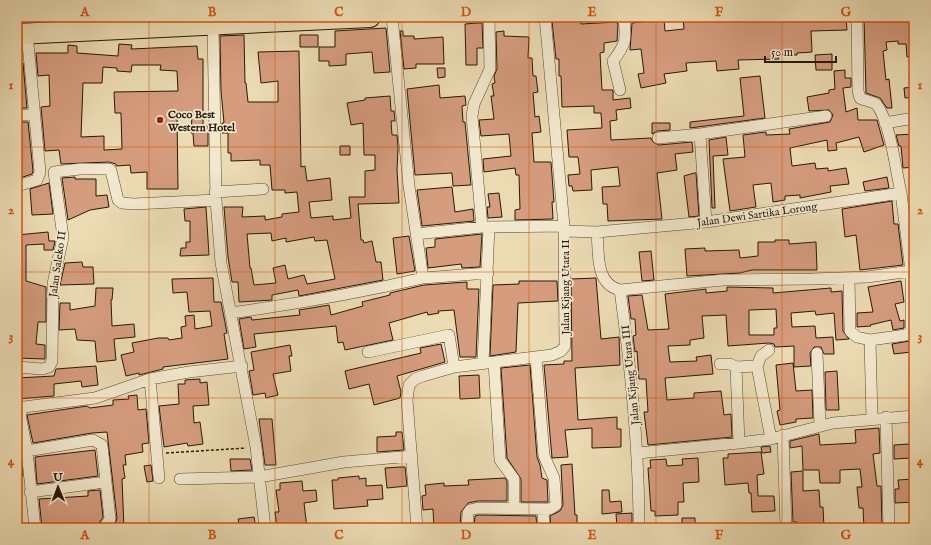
<svg xmlns="http://www.w3.org/2000/svg" width="931" height="545" viewBox="0 0 931 545" font-family="'IM FELL English',serif">
  <rect width="100%" height="100%" fill="#ebdbb3"/>
  <filter id="stains"><feTurbulence type="fractalNoise" baseFrequency=".005" numOctaves="4"/><feColorMatrix values="0 0 0 0 .2 0 0 0 0 .09 0 0 0 0 .02 0 0 0 .5 -.17"/></filter>
  <radialGradient id="worn" r=".72"><stop offset=".6" stop-color="#630" stop-opacity="0"/><stop offset="1" stop-color="#630" stop-opacity=".3"/></radialGradient>
  <path fill="#d59c7e" stroke="#271908" fill-rule="evenodd" d="M 683,17 L 712,17 L 712,19 L 738,19 L 738,17 L 807,17 L 808,20 L 822,20 L 822,17 L 846,17 L 847,30 L 811,31 L 812,52 L 797,53 L 797,55 L 778,55 L 779,59 L 738,60 L 739,69 L 717,71 L 716,61 L 686,63 L 687,71 L 664,74 L 666,83 L 641,88 L 638,74 L 644,73 L 641,49 L 630,50 L 632,23 L 664,19 L 665,31 L 684,29 Z
    M 864,17 L 914,17 L 914,56 L 907,57 L 906,44 L 898,44 L 898,41 L 886,42 L 887,50 L 883,51 L 886,80 L 889,79 L 892,108 L 887,108 L 880,98 L 866,93 Z
    M 571,19 L 581,19 L 581,24 L 616,22 L 618,24 L 617,41 L 604,43 L 604,52 L 600,53 L 602,90 L 613,90 L 613,100 L 630,98 L 631,108 L 616,110 L 617,120 L 610,121 L 611,140 L 651,138 L 653,142 L 659,145 L 692,142 L 693,152 L 675,154 L 677,170 L 657,173 L 662,219 L 608,221 L 607,204 L 603,204 L 602,187 L 620,186 L 618,167 L 591,170 L 592,190 L 573,191 L 572,186 L 569,186 L 568,175 L 580,174 L 578,157 L 569,157 L 567,130 L 602,128 L 601,113 L 594,113 L 594,106 L 562,107 L 561,76 L 559,76 L 559,59 L 556,59 L 552,21 L 571,20 Z
    M 477,23 L 482,23 L 483,48 L 477,48 L 477,65 L 466,65 L 465,24 Z
    M 386,28 L 390,72 L 374,73 L 372,52 L 346,54 L 346,65 L 329,66 L 329,61 L 319,61 L 319,47 L 335,47 L 335,31 Z
    M 400,31 L 403,31 L 403,36 L 414,36 L 414,39 L 443,37 L 444,64 L 416,64 L 416,68 L 404,69 Z
    M 504,31 L 504,36 L 529,37 L 528,58 L 532,58 L 533,76 L 536,76 L 538,92 L 533,93 L 535,117 L 539,116 L 541,132 L 532,133 L 534,162 L 551,162 L 554,202 L 552,202 L 553,219 L 515,220 L 515,210 L 520,209 L 519,175 L 516,175 L 515,168 L 484,172 L 483,159 L 511,156 L 509,134 L 481,136 L 479,120 L 494,119 L 491,96 L 494,96 L 492,84 L 495,83 L 494,76 L 497,69 L 496,32 Z
    M 244,35 L 245,83 L 246,83 L 248,102 L 278,102 L 278,81 L 261,83 L 258,52 L 299,51 L 301,167 L 305,166 L 307,181 L 330,178 L 332,200 L 309,202 L 311,218 L 333,216 L 333,220 L 351,218 L 349,197 L 365,197 L 365,171 L 375,170 L 375,155 L 364,155 L 363,123 L 351,125 L 347,103 L 365,100 L 365,98 L 390,96 L 391,111 L 394,111 L 395,121 L 391,121 L 392,135 L 397,135 L 398,147 L 397,170 L 399,203 L 358,204 L 361,240 L 363,240 L 364,243 L 372,241 L 376,262 L 381,262 L 383,280 L 299,296 L 298,290 L 272,295 L 272,300 L 239,302 L 238,282 L 232,282 L 228,257 L 224,207 L 243,207 L 242,217 L 265,216 L 265,220 L 282,217 L 282,214 L 299,212 L 297,192 L 285,193 L 285,190 L 272,190 L 270,165 L 260,165 L 260,160 L 231,161 L 231,153 L 228,153 L 228,133 L 222,133 L 222,123 L 224,123 L 221,91 L 220,36 ZM 271,233 L 272,241 L 286,238 L 286,242 L 314,237 L 315,241 L 327,240 L 335,279 L 307,284 L 304,275 L 288,279 L 285,265 L 273,268 L 276,283 L 254,285 L 251,268 L 250,268 L 247,234 Z
    M 300,35 L 318,35 L 318,47 L 300,47 Z
    M 119,44 L 132,45 L 131,49 L 197,46 L 198,59 L 203,59 L 203,126 L 208,126 L 208,146 L 194,146 L 193,133 L 191,133 L 192,116 L 177,116 L 178,189 L 147,189 L 147,172 L 131,173 L 130,165 L 116,166 L 116,164 L 109,162 L 61,164 L 59,150 L 45,151 L 41,107 L 50,106 L 49,75 L 38,76 L 36,53 L 68,53 L 68,45 L 77,46 L 77,53 L 118,56 ZM 132,65 L 161,65 L 160,70 L 177,71 L 178,91 L 114,92 L 115,113 L 121,113 L 122,149 L 104,150 L 104,136 L 81,137 L 83,83 L 102,83 L 103,67 L 117,68 L 117,71 L 131,72 Z
    M 832,54 L 832,70 L 816,70 L 815,55 Z
    M 17,63 L 23,63 L 27,108 L 17,108 Z
    M 437,68 L 445,68 L 445,77 L 438,78 Z
    M 845,70 L 845,78 L 851,78 L 851,87 L 843,88 L 846,112 L 857,108 L 858,120 L 877,120 L 884,145 L 864,152 L 859,137 L 836,143 L 837,150 L 828,151 L 827,140 L 790,148 L 792,166 L 815,163 L 816,169 L 828,168 L 828,171 L 846,168 L 849,184 L 830,186 L 831,192 L 800,198 L 800,195 L 785,196 L 785,200 L 773,202 L 771,183 L 753,185 L 756,207 L 730,211 L 723,159 L 745,157 L 743,135 L 766,132 L 766,135 L 790,134 L 789,129 L 830,122 L 833,115 L 829,110 L 809,111 L 807,97 L 829,93 L 829,90 L 835,89 L 834,71 Z
    M 760,76 L 765,118 L 690,128 L 690,122 L 744,116 L 740,78 Z
    M 439,85 L 440,98 L 465,96 L 466,105 L 462,106 L 463,122 L 465,122 L 471,185 L 453,186 L 452,173 L 415,175 L 407,89 Z
    M 914,87 L 914,97 L 905,98 L 904,88 Z
    M 17,122 L 28,122 L 33,171 L 32,174 L 17,179 Z
    M 652,123 L 670,123 L 670,130 L 657,131 L 652,134 Z
    M 914,134 L 914,167 L 903,168 L 901,146 L 899,146 L 896,135 Z
    M 726,137 L 728,155 L 713,156 L 715,208 L 712,208 L 709,140 Z
    M 340,146 L 350,146 L 350,155 L 340,155 Z
    M 694,173 L 696,173 L 699,216 L 689,217 L 684,176 Z
    M 75,177 L 75,179 L 96,179 L 96,196 L 107,195 L 109,207 L 90,210 L 68,220 L 62,178 Z
    M 887,177 L 889,188 L 865,191 L 863,182 Z
    M 49,183 L 53,214 L 32,215 L 30,189 Z
    M 452,187 L 455,212 L 473,209 L 474,221 L 422,226 L 417,190 Z
    M 499,193 L 502,217 L 488,218 L 487,207 L 490,207 L 488,194 Z
    M 892,201 L 894,224 L 898,224 L 903,265 L 860,270 L 856,235 L 845,237 L 842,209 Z
    M 206,207 L 209,255 L 180,256 L 181,248 L 186,248 L 186,242 L 190,242 L 190,221 L 185,221 L 184,209 Z
    M 48,232 L 49,241 L 55,241 L 53,250 L 44,250 L 44,244 L 26,245 L 26,281 L 46,287 L 46,322 L 38,322 L 36,344 L 45,345 L 45,359 L 17,358 L 17,235 Z
    M 482,234 L 480,267 L 462,268 L 461,264 L 428,268 L 426,248 L 435,247 L 435,239 Z
    M 409,236 L 415,271 L 397,274 L 393,238 Z
    M 775,240 L 789,240 L 789,244 L 816,242 L 817,270 L 752,270 L 740,273 L 687,276 L 685,249 L 705,248 L 705,251 L 739,250 L 740,258 L 758,256 L 758,242 L 775,242 Z
    M 651,251 L 654,280 L 642,281 L 639,252 Z
    M 82,262 L 83,267 L 93,267 L 94,284 L 60,285 L 65,263 Z
    M 213,278 L 214,302 L 221,302 L 227,333 L 224,334 L 228,359 L 163,367 L 163,369 L 139,375 L 139,373 L 126,376 L 121,355 L 134,352 L 132,343 L 158,338 L 168,338 L 169,340 L 182,338 L 181,327 L 186,326 L 185,316 L 194,315 L 195,329 L 212,326 L 210,311 L 189,312 L 187,292 L 173,293 L 172,279 Z
    M 596,278 L 601,339 L 619,337 L 620,365 L 575,368 L 578,420 L 617,417 L 617,429 L 621,429 L 621,447 L 592,448 L 592,428 L 565,430 L 568,457 L 552,458 L 544,365 L 564,364 L 564,361 L 572,361 L 571,279 Z
    M 519,281 L 557,281 L 558,301 L 518,303 L 516,352 L 490,356 L 493,285 L 519,284 Z
    M 901,281 L 904,302 L 895,304 L 900,321 L 904,320 L 904,328 L 893,330 L 891,320 L 870,325 L 871,326 L 857,327 L 857,313 L 873,312 L 868,287 Z
    M 467,282 L 467,289 L 479,289 L 476,357 L 460,357 L 454,310 L 438,311 L 439,313 L 428,315 L 427,312 L 389,323 L 393,340 L 345,350 L 343,342 L 338,343 L 336,326 L 254,334 L 256,347 L 244,349 L 239,319 L 251,317 L 252,320 L 300,315 L 299,310 L 329,305 L 331,315 L 363,306 L 362,302 L 390,295 L 390,293 L 424,285 Z
    M 727,287 L 773,288 L 773,293 L 831,288 L 831,292 L 842,291 L 843,331 L 849,339 L 836,340 L 834,313 L 816,315 L 815,311 L 791,313 L 792,327 L 815,326 L 816,338 L 833,337 L 834,354 L 824,354 L 821,347 L 814,347 L 810,353 L 811,366 L 794,367 L 794,346 L 775,347 L 774,344 L 769,343 L 728,346 L 726,315 L 702,316 L 704,338 L 690,340 L 690,345 L 668,346 L 670,362 L 697,361 L 696,357 L 711,355 L 713,374 L 665,378 L 667,400 L 694,398 L 694,393 L 721,391 L 724,415 L 731,414 L 732,437 L 648,445 L 644,412 L 648,412 L 646,379 L 639,379 L 637,351 L 635,352 L 633,336 L 636,335 L 635,319 L 631,319 L 628,296 L 642,295 L 648,330 L 669,329 L 665,294 L 706,289 L 706,293 L 727,291 ZM 776,309 L 777,328 L 774,328 L 774,335 L 749,335 L 749,310 Z
    M 96,288 L 113,288 L 112,300 L 111,300 L 112,326 L 134,324 L 135,337 L 114,339 L 116,360 L 97,362 L 95,341 L 77,340 L 75,329 L 59,330 L 60,303 L 70,303 L 70,310 L 95,306 Z
    M 909,341 L 911,352 L 894,354 L 892,344 Z
    M 441,344 L 445,362 L 397,376 L 401,392 L 400,398 L 374,405 L 369,384 L 349,389 L 345,371 L 421,353 L 420,348 Z
    M 290,345 L 292,356 L 289,356 L 291,371 L 273,374 L 278,395 L 266,398 L 265,393 L 253,395 L 249,371 L 254,370 L 251,352 Z
    M 793,363 L 796,391 L 812,390 L 813,418 L 796,419 L 796,422 L 780,425 L 777,411 L 780,410 L 776,365 Z
    M 530,365 L 537,457 L 540,465 L 542,478 L 547,480 L 548,502 L 521,502 L 521,479 L 507,458 L 501,368 Z
    M 96,366 L 98,385 L 82,387 L 81,381 L 54,384 L 54,396 L 17,399 L 17,378 L 54,376 L 56,369 Z
    M 837,371 L 839,410 L 826,410 L 825,372 Z
    M 479,375 L 480,398 L 460,399 L 459,376 Z
    M 200,379 L 200,383 L 207,382 L 209,405 L 193,406 L 194,423 L 200,422 L 203,444 L 188,446 L 187,443 L 164,447 L 159,406 L 179,404 L 178,384 L 185,384 L 185,380 Z
    M 137,395 L 138,410 L 146,409 L 149,443 L 142,444 L 143,452 L 125,455 L 126,465 L 123,465 L 125,478 L 122,479 L 124,528 L 114,528 L 117,518 L 107,432 L 92,433 L 33,443 L 27,415 L 87,406 L 90,408 L 113,405 L 113,400 L 129,399 L 128,396 Z
    M 259,419 L 272,419 L 276,465 L 265,465 Z
    M 879,428 L 880,453 L 873,454 L 877,486 L 881,486 L 882,528 L 864,528 L 863,508 L 859,508 L 858,497 L 857,487 L 862,487 L 860,469 L 840,470 L 840,483 L 820,483 L 819,470 L 803,470 L 802,446 L 790,448 L 790,441 L 819,434 L 820,445 L 856,443 L 855,430 Z
    M 396,432 L 402,432 L 404,450 L 377,452 L 377,437 L 396,436 Z
    M 909,444 L 911,458 L 894,459 L 894,445 Z
    M 770,446 L 771,452 L 762,453 L 761,447 Z
    M 95,450 L 98,476 L 37,484 L 35,457 Z
    M 761,452 L 764,474 L 757,475 L 758,496 L 774,496 L 775,511 L 752,512 L 751,493 L 749,493 L 748,483 L 725,485 L 723,458 L 728,458 L 728,454 Z
    M 17,457 L 21,457 L 23,476 L 17,476 Z
    M 698,458 L 699,482 L 683,483 L 684,502 L 678,502 L 678,515 L 655,516 L 655,511 L 651,511 L 648,468 L 651,468 L 650,460 L 666,459 L 667,466 L 683,465 L 682,459 Z
    M 230,459 L 250,459 L 252,470 L 231,471 Z
    M 572,464 L 575,515 L 577,515 L 577,528 L 551,528 L 550,516 L 560,511 L 563,505 L 561,465 Z
    M 151,465 L 153,481 L 147,482 L 144,466 Z
    M 400,467 L 405,467 L 407,486 L 387,488 L 385,468 Z
    M 803,471 L 803,491 L 819,490 L 820,507 L 823,507 L 824,528 L 797,528 L 797,522 L 793,522 L 791,472 Z
    M 359,476 L 359,479 L 366,478 L 366,486 L 382,485 L 383,499 L 367,500 L 368,506 L 334,509 L 332,480 L 338,480 L 338,478 Z
    M 505,478 L 507,481 L 507,501 L 478,501 L 468,503 L 461,512 L 460,527 L 434,528 L 433,509 L 423,510 L 422,496 L 426,495 L 425,485 L 444,483 L 444,486 L 469,485 L 468,480 Z
    M 914,479 L 914,502 L 895,503 L 895,489 L 899,489 L 898,480 Z
    M 302,481 L 303,491 L 316,490 L 317,501 L 304,503 L 307,528 L 298,528 L 298,526 L 277,528 L 275,512 L 279,512 L 276,490 L 280,490 L 280,483 Z
    M 100,490 L 103,517 L 98,525 L 42,528 L 39,499 L 88,496 L 88,491 Z
    M 602,490 L 609,490 L 610,502 L 621,501 L 622,512 L 602,514 Z
    M 632,513 L 632,525 L 617,527 L 616,514 Z
    M 479,515 L 536,516 L 537,528 L 474,528 L 475,516 Z
    M 254,517 L 256,528 L 240,528 L 238,519 Z
    M 682,518 L 695,518 L 695,528 L 682,528 Z"/>
  <g fill="none" stroke-linecap="round" stroke-linejoin="round">
    <g stroke="#584a33" stroke-width="12">
      <path id="street" d="M 857,17 L 858,91 L 860,98 C 865,101 873,101 877,105 C 890,122 896,171 901,193
        M 213,24 L 216,200 L 221,263 L 256,447 L 265,528
        M 620,90 L 613,61 C 627,43 626,39 624,17
        M 17,115 L 35,115
        M 885,123 L 914,118
        M 658,138 L 700,134
        M 17,186 L 37,180 L 40,172 L 27,33
        M 215,192 L 263,189
        M 706,222 L 700,134 L 826,116
        M 482,227 L 472,116 L 474,104 L 490,69 L 489,17
        M 564,231 L 597,232 L 706,222 L 901,193 L 911,271 L 911,331 L 906,335 L 870,340
        M 597,232 C 599,254 595,284 620,290 C 631,369 639,448 639,528
        M 416,234 L 482,227 L 564,226
        M 423,278 L 488,273
        M 849,278 L 850,331 L 857,337 L 870,340 L 872,419
        M 620,290 L 723,280 L 812,279 L 867,277 L 911,271
        M 230,313 C 296,304 359,293 423,278 L 409,186 L 392,17
        M 769,350 L 761,356 L 757,366 L 771,439
        M 368,352 L 449,335 L 454,367
        M 817,353 L 820,426
        M 494,362 L 500,460 L 514,479 L 514,509
        M 483,363 L 489,227
        M 720,364 L 730,364 L 736,367 L 739,443
        M 17,367 L 42,369 L 49,367 L 52,361 L 53,284 L 63,237 L 54,172 L 80,169 L 109,169 L 111,171 L 118,200 L 122,203 L 134,204 L 216,200
        M 736,367 L 757,366
        M 150,379 L 159,478
        M 886,417 L 889,528
        M 783,435 L 786,528
        M 27,451 L 93,440 L 102,445 L 110,519 L 104,528
        M 638,453 L 739,443 L 771,439 L 833,423 L 914,416
        M 180,479 L 259,477 L 344,462 L 412,456
        M 30,492 L 105,482
        M 543,509 L 544,528
        M 35,528 L 27,451 L 20,414 L 24,407 L 95,398 L 150,379 L 189,372 L 242,366
        M 417,528 L 407,400 L 409,385 L 415,379 L 423,376 L 454,367 L 552,355 L 561,351 L 565,346 L 564,226 L 545,17
        M 467,528 L 468,513 L 470,510 L 478,508 L 550,509 L 556,505 L 554,478 L 544,456 L 536,358"/>
    </g>
    <g stroke="#271908" stroke-width="22">
      <path id="highway" d="M 17,34 L 370,17"/>
    </g>
    <path stroke="#271908" stroke-width="1.5" stroke-dasharray="3 2" stroke-linecap="butt" d="M 166,453 L 246,448"/>
    <use href="#street" stroke="#f2e8ce" stroke-width="11"/>
    <use href="#highway" stroke="#ebdbb3" stroke-width="20"/>
  </g>
  <path fill="none" stroke="#d5530c" stroke-width="1" stroke-opacity="0.55" d="M 149,17 L 149,528M 275,17 L 275,528M 402,17 L 402,528M 529,17 L 529,528M 656,17 L 656,528M 782,17 L 782,528M 17,147 L 914,147M 17,272 L 914,272M 17,398 L 914,398"/>
  <circle fill="#8f2418" stroke="#f2e8ce" stroke-width="1.5" cx="160" cy="120" r="4"/>
  <g text-anchor="middle" stroke-width="3.5" stroke-linejoin="round" paint-order="stroke">
    <g font-size="11" font-weight="bold" fill="#271908" stroke="#f2e8ce" text-anchor="start">
      <text x="168" y="118">Coco Best<tspan x="168" dy="13">Western Hotel</tspan></text>
    </g>
    <g font-size="11" fill="#271908" stroke="#f2e8ce">
      <text transform="translate(757 214) rotate(-8)" y="4">Jalan Dewi Sartika Lorong</text>
      <text transform="translate(57 264) rotate(-82)" y="4">Jalan Saleko II</text>
      <text transform="translate(565 287) rotate(-90)" y="4">Jalan Kijang Utara II</text>
      <text transform="translate(630 375) rotate(-96)" y="4">Jalan Kijang Utara III</text>
    </g>
  </g>
  <rect width="931" height="545" fill="none" stroke="#ebdbb3" stroke-width="44"/>
  <g transform="translate(58 487) rotate(359)" stroke="#f2e8ce" stroke-width="3" paint-order="stroke">
  <path d="M0-3L7 15L0 10L-7 15Z" fill="#271908"/>
  <text y="-6" font-size="11" font-weight="bold" text-anchor="middle" fill="#271908">U</text>
  </g>
  <path d="M765 56v6h71v-6" fill="none" stroke="#271908" stroke-width="2"/>
  <text x="771" y="56" font-size="12" fill="#271908" stroke="#f2e8ce" stroke-width="3" paint-order="stroke">50 m</text>
  <rect x="22" y="22" width="887" height="501" fill="none" stroke="#d5530c" stroke-width="1.5"/>
  <g font-size="13" text-anchor="middle" font-weight="bold" fill="#d5530c">
    <text x="85" y="16">A</text>
    <text x="212" y="16">B</text>
    <text x="339" y="16">C</text>
    <text x="466" y="16">D</text>
    <text x="592" y="16">E</text>
    <text x="719" y="16">F</text>
    <text x="846" y="16">G</text>
    <text x="11" y="89">1</text>
    <text x="920" y="89">1</text>
    <text x="11" y="214">2</text>
    <text x="920" y="214">2</text>
    <text x="11" y="340">3</text>
    <text x="920" y="340">3</text>
    <text x="11" y="465">4</text>
    <text x="920" y="465">4</text>
    <text x="85" y="539">A</text>
    <text x="212" y="539">B</text>
    <text x="339" y="539">C</text>
    <text x="466" y="539">D</text>
    <text x="592" y="539">E</text>
    <text x="719" y="539">F</text>
    <text x="846" y="539">G</text>
  </g>
  <rect width="100%" height="100%" filter="url(#stains)"/>
  <rect width="100%" height="100%" fill="url(#worn)"/>
</svg>
